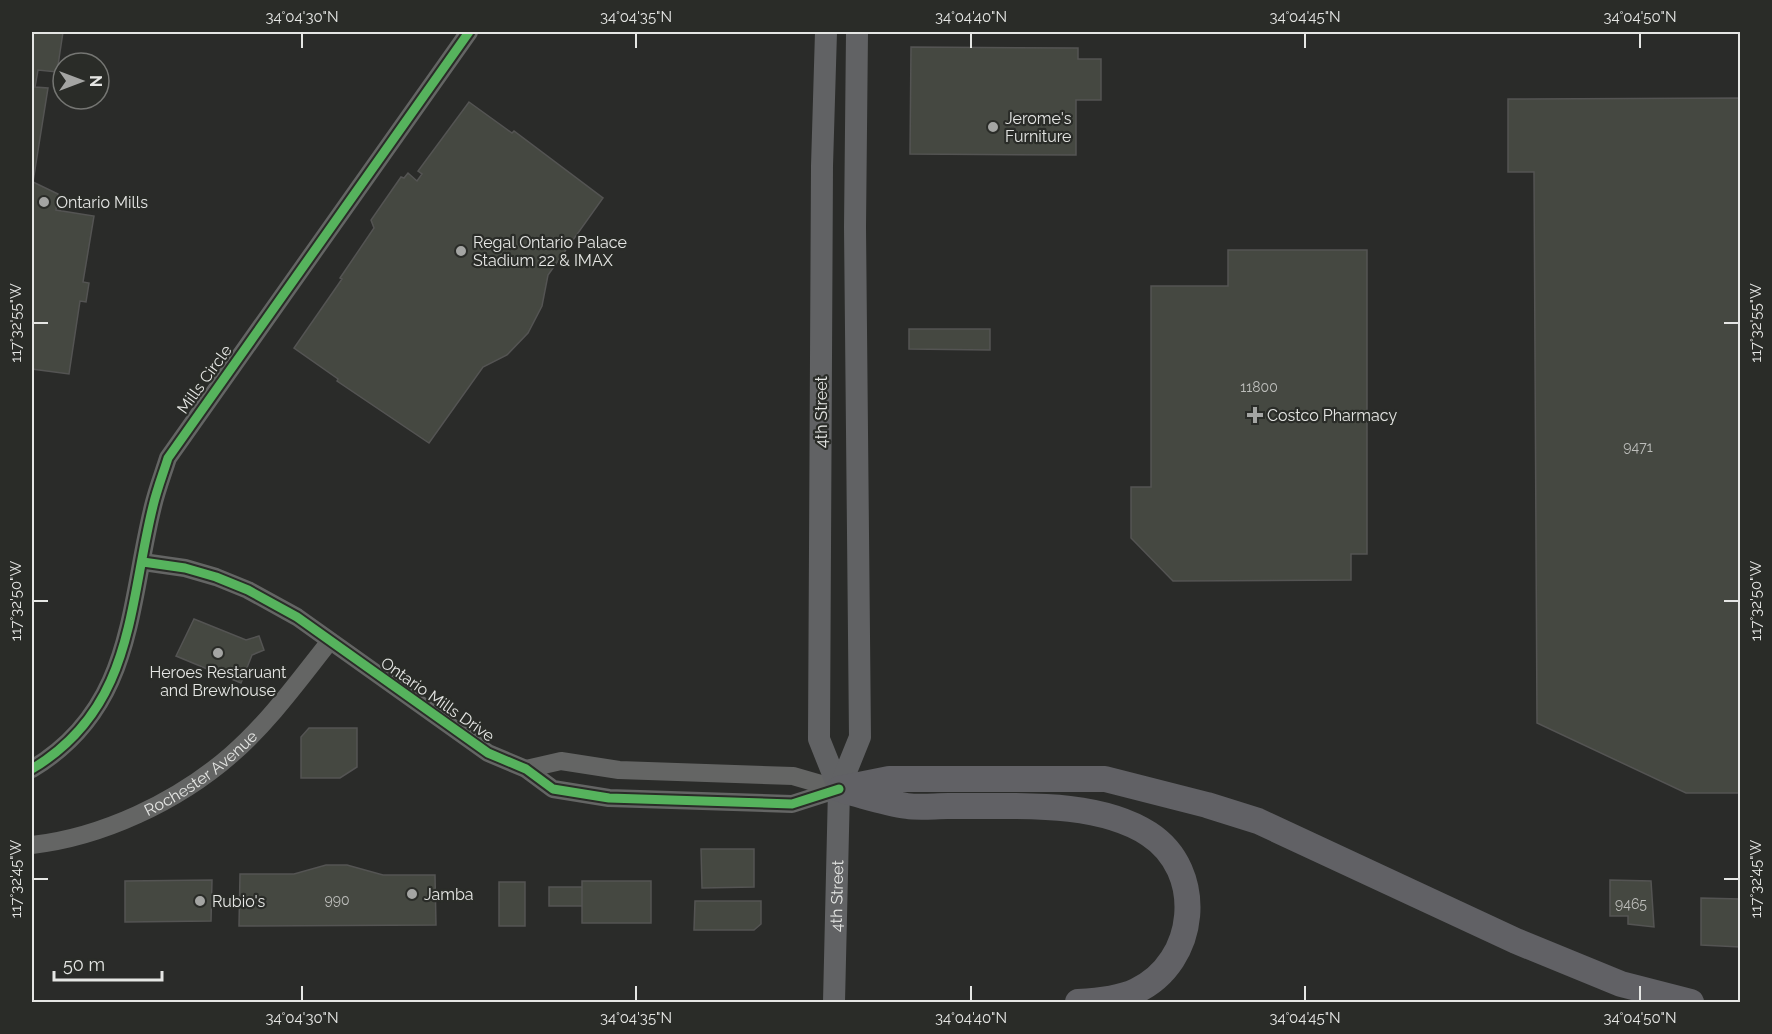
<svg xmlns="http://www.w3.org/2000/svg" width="1772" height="1034" viewBox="0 0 1772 1034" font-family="Raleway,sans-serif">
  <rect width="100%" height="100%" fill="#2a2b29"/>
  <path fill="#454841" stroke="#545453" stroke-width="1.5" d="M 32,32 L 63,32 L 57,72 L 38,70 L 35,87 L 48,88 L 33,182 L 58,194 L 56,210 L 94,216 L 83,282 L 89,283 L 86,302 L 80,301 L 69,374 L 32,369 Z
    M 911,47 L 1078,48 L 1078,59 L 1101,59 L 1101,100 L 1076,100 L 1076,155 L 910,154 Z
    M 1740,98 L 1740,793 L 1686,793 L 1537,723 L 1534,172 L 1508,172 L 1508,99 Z
    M 469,102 L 512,133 L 514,131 L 603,198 L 548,275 L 542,306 L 528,333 L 507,355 L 483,367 L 429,443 L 337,381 L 338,379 L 294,348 L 342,279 L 340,278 L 374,228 L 371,220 L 401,177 L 404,178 L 408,173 L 417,181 L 422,174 L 418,171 Z
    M 1228,250 L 1367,250 L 1367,554 L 1351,554 L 1351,580 L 1173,581 L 1131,538 L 1131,487 L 1151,487 L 1151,286 L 1228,286 Z
    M 909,329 L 990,329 L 990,350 L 909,349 Z
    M 194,619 L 246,640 L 259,636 L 264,650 L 252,655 L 241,683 L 176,656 Z
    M 309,728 L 357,728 L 357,767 L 340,778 L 301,778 L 301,737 Z
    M 701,849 L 754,849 L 754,887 L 702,888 Z
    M 326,865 L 347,865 L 383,875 L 435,875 L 436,925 L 239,926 L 240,874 L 294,874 Z
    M 212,880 L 211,921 L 125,922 L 125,881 Z
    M 1610,880 L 1651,881 L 1654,927 L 1628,924 L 1628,916 L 1610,916 Z
    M 582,881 L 651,881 L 651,923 L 582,923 Z
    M 499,882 L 525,882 L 525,926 L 499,926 Z
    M 549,887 L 582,887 L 582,906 L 549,906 Z
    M 1701,898 L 1740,899 L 1740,947 L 1701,945 Z
    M 695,901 L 761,901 L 761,924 L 754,930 L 694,930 Z"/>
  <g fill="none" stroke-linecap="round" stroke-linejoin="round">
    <g stroke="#646564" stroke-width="18">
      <path d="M 143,562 L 185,568 L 216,577 L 248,590 L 297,617 L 488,753 L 526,769 L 553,789 L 609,798 L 792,804 L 839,789"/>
      <path d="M 32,769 C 134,708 128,607 153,506 C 157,489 163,474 168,458 L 469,32"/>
      <path d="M 526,769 L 561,761 L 619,770 L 793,776 L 838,789"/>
      <path id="s1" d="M 32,845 C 102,837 177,802 231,755 C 269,722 299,680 330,641"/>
    </g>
    <g stroke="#616264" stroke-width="22">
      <path d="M 826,32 L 822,166 L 819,739 L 839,789"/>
      <path id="s2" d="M 834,1002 L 839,789 L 860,737 L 855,227 L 857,32"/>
    </g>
    <path stroke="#616165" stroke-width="26" d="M 839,789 L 889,779 L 1105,779 L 1207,805 L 1258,821 L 1516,941 L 1621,984 L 1691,1002
      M 845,791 C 865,796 886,803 907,806 C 920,808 935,806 948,806 C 1009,807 1095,799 1149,834 C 1206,871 1198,962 1136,991 C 1119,999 1097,1001 1078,1002"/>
    <g stroke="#2a2c28" stroke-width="13">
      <path id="cycleway" d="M 143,562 L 185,568 L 216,577 L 248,590 L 297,617 L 488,753 L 526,769 L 553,789 L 609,798 L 792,804 L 839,789
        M 32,769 C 134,708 128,607 153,506 C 157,489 163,474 168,458 L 469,32"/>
    </g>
    <use href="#cycleway" stroke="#56b35d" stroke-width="9"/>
  </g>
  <path fill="none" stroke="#e5e6e4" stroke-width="2" d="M 302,33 L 302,48M 636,33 L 636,48M 971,33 L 971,48M 1305,33 L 1305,48M 1640,33 L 1640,48M 33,323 L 48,323M 1724,323 L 1739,323M 33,601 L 48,601M 1724,601 L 1739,601M 33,879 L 48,879M 1724,879 L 1739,879M 302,986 L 302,1001M 636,986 L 636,1001M 971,986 L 971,1001M 1305,986 L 1305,1001M 1640,986 L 1640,1001"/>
  <g fill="#a4a5a3" stroke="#2a2c28" stroke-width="2">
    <circle cx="993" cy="127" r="6"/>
    <circle cx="44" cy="202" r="6"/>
    <circle cx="461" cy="251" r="6"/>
    <path d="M1252 406h6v6h6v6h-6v6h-6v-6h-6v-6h6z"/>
    <circle cx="218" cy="653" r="6"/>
    <circle cx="412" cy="894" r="6"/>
    <circle cx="200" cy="901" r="6"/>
  </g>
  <g text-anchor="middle" stroke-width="4.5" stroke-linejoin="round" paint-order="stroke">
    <g font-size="14" fill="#bdbebb">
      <text x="1259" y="392">11800</text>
      <text x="1638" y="452">9471</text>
      <text x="337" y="905">990</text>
      <text x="1631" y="909">9465</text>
    </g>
    <g font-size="16" fill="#e5e6e4" stroke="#2a2c28" text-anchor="start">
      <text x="1005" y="124">Jerome's<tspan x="1005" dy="18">Furniture</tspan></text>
      <text x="56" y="208">Ontario Mills</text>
      <text x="473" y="248">Regal Ontario Palace<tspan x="473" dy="18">Stadium 22 &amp; IMAX</tspan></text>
      <text x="1267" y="421">Costco Pharmacy</text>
      <text x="218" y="678" text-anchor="middle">Heroes Restaruant<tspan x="218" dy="18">and Brewhouse</tspan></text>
      <text x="424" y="900">Jamba</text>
      <text x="212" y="907">Rubio's</text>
    </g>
    <g font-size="16" fill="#e5e6e4" stroke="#2a2c28">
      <text transform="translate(204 379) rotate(-54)" y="6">Mills Circle</text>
      <text transform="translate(821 412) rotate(-90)" y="6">4th Street</text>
      <text transform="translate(438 699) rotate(35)" y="6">Ontario Mills Drive</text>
      <text dy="6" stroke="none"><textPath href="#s1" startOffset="186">Rochester Avenue</textPath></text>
      <text dy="6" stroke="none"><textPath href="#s2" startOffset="106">4th Street</textPath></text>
    </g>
  </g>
  <rect width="1772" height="1034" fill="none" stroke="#2a2c28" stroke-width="66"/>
  <g transform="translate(81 81) rotate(90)"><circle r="28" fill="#2a2c28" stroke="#757673" stroke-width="1.5"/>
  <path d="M0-4.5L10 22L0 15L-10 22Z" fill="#a4a5a3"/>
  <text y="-9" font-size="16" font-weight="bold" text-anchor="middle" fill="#e5e6e4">N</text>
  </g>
  <path d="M54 971v9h108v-9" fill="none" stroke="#e5e6e4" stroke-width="3"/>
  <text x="63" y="971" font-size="18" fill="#e5e6e4" stroke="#2a2c28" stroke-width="4.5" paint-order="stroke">50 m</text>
  <rect x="33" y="33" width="1706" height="968" fill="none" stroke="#e5e6e4" stroke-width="2"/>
  <g font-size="15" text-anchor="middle" fill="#e5e6e4">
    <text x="302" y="22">34°04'30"N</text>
    <text x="636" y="22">34°04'35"N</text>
    <text x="971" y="22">34°04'40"N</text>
    <text x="1305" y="22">34°04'45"N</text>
    <text x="1640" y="22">34°04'50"N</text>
    <text transform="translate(1756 323) rotate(-90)" y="5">117°32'55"W</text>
    <text transform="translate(16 323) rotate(-90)" y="5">117°32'55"W</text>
    <text transform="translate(1756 601) rotate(-90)" y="5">117°32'50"W</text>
    <text transform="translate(16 601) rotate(-90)" y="5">117°32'50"W</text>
    <text transform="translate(1756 879) rotate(-90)" y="5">117°32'45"W</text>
    <text transform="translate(16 879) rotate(-90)" y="5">117°32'45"W</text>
    <text x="302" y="1023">34°04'30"N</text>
    <text x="636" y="1023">34°04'35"N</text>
    <text x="971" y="1023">34°04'40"N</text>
    <text x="1305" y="1023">34°04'45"N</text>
    <text x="1640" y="1023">34°04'50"N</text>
  </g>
</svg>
